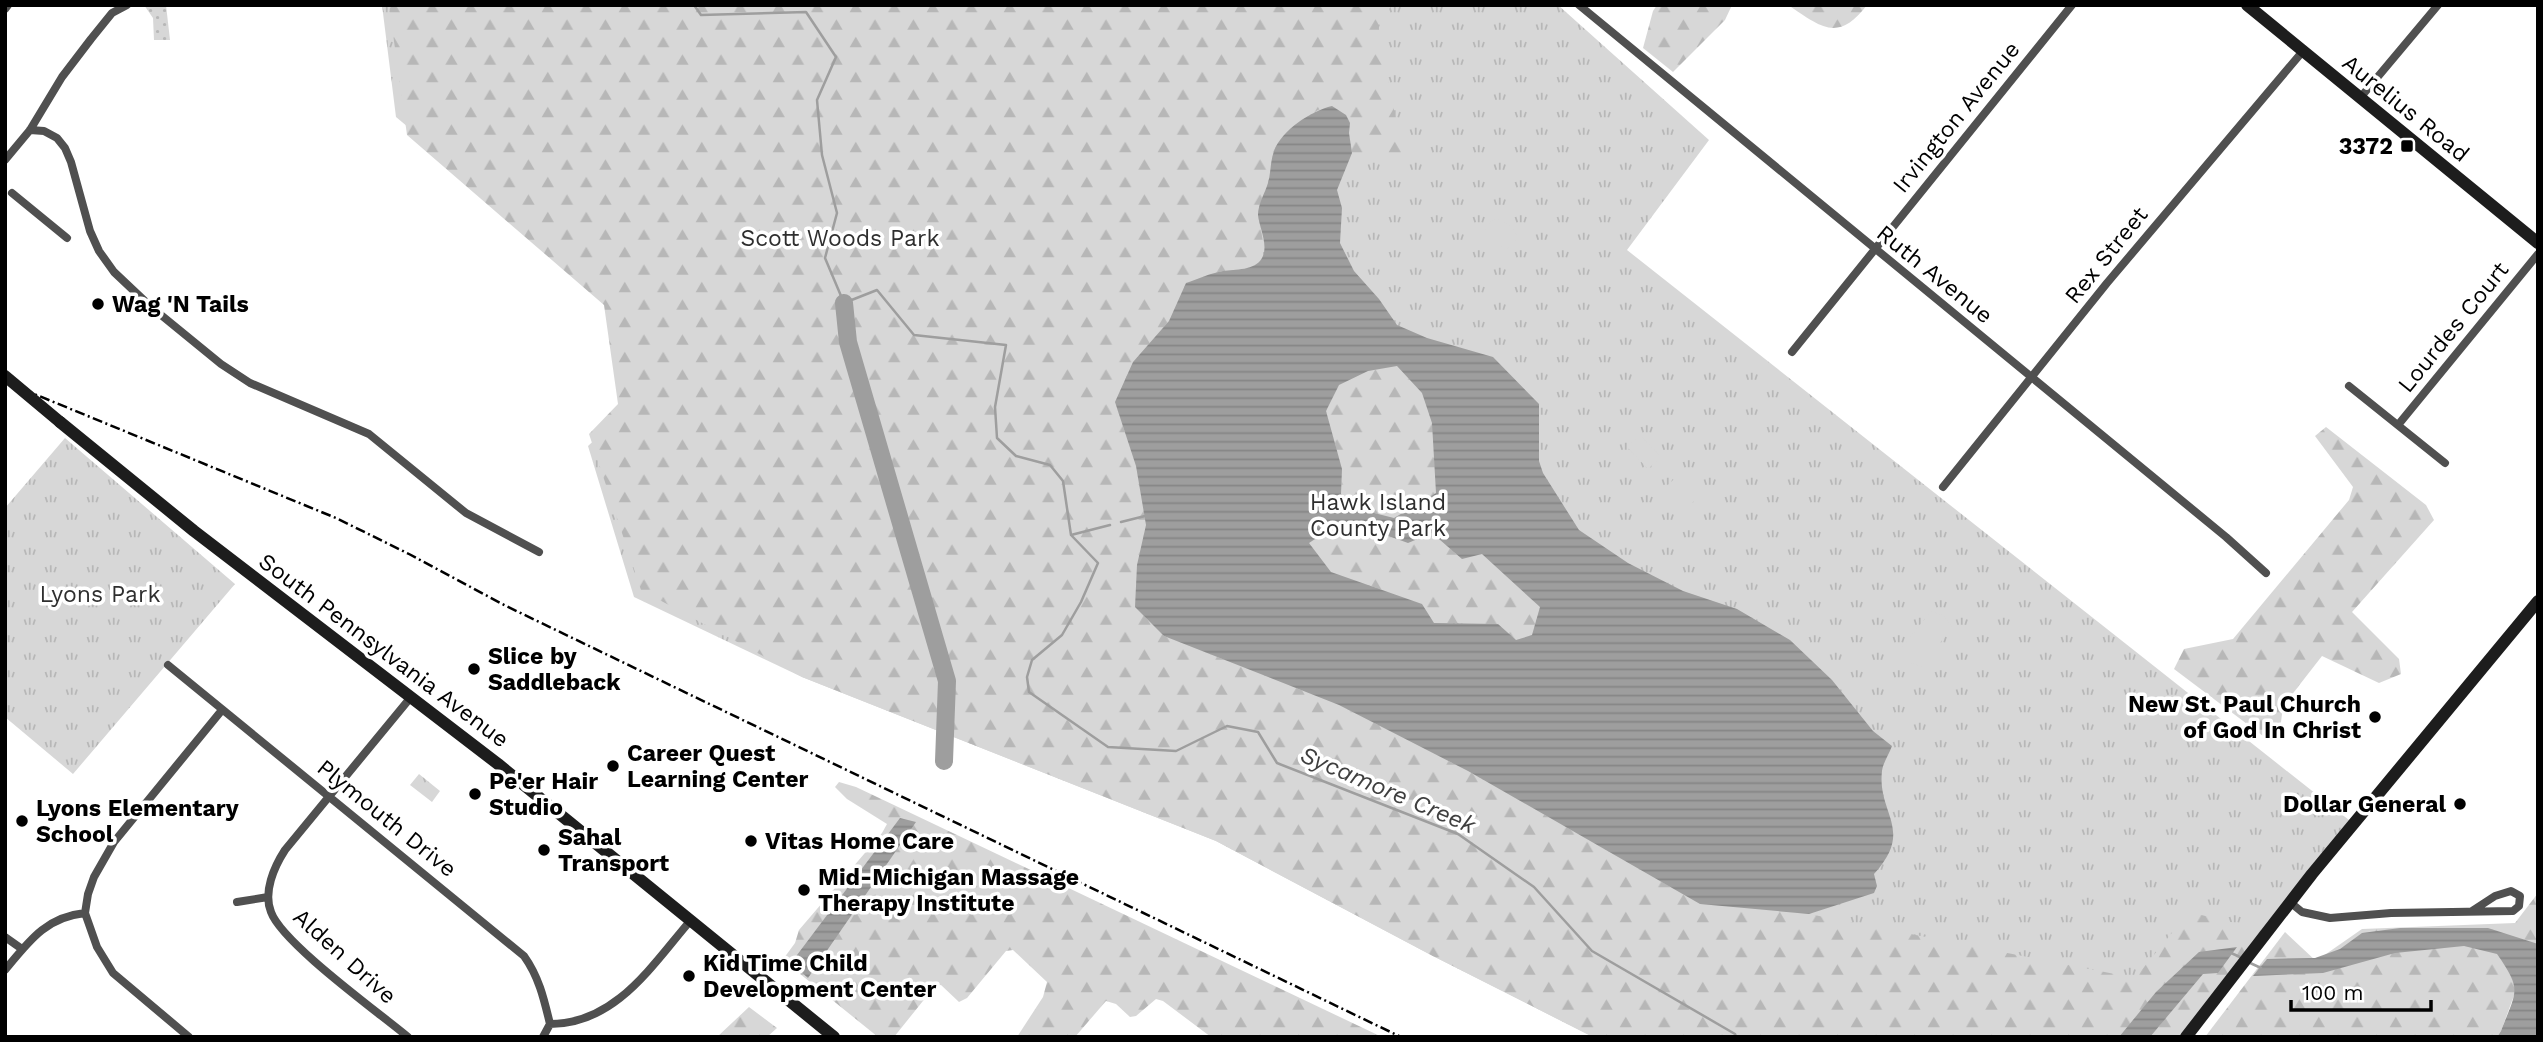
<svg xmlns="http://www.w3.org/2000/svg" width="2543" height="1042" viewBox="0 0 2543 1042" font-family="'Work Sans',sans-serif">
  <defs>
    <pattern id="grass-tufts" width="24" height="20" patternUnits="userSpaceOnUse" patternTransform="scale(1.75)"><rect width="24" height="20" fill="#d7d7d7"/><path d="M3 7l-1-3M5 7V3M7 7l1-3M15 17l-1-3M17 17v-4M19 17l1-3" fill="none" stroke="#b7b7b7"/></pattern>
    <pattern id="forest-firs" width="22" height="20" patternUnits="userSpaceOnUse" patternTransform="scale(1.75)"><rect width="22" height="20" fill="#d7d7d7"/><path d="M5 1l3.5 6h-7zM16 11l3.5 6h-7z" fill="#b7b7b7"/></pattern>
    <pattern id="garden-dots" width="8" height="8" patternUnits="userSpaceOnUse" patternTransform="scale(1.75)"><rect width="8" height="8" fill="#d7d7d7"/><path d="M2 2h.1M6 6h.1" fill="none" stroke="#b7b7b7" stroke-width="1.8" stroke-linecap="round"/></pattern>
    <pattern id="water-rules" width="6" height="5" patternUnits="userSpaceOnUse" patternTransform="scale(1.75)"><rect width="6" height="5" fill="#9e9e9e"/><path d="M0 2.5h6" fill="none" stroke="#868686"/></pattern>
  </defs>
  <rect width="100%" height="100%" fill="#fff"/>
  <path fill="url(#grass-tufts)" d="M 382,5 L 1558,5 L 1709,140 L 1627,250 L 2354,824 L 2182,1037 L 1593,1037 L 1431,955 L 1216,841 L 802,677 L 634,597 L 588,446 L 626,411 L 615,300 L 396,117 Z
    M 65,438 L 235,584 L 73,774 L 5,717 L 5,508 Z
    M 419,774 L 440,791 L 432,802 L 410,785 Z"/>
  <path fill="url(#forest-firs)" d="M 389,5 L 1392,5 L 1378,24 L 1403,158 L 1398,164 L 1352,153 L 1349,133 L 1350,123 L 1332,106 L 1318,110 L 1307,117 L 1280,139 L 1275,149 L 1268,182 L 1258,212 L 1264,248 L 1262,258 L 1257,264 L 1240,271 L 1222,271 L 1186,283 L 1169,321 L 1133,362 L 1115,402 L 1136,466 L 1146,525 L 1137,565 L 1135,607 L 1164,636 L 1339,705 L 1468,771 L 1690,898 L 1809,914 L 2135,978 L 2189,912 L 2267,931 L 2182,1037 L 1593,1037 L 1431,955 L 1216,841 L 802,677 L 641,590 L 589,434 L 618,404 L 604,305 L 407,135 Z
    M 1657,5 L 1732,5 L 1725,20 L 1673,72 L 1643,48 L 1653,11 Z
    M 1788,5 L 1867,5 C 1838,43 1821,27 1788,5 Z
    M 1397,365 L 1422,393 L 1433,423 L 1436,493 L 1394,518 L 1374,513 L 1341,494 L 1342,469 L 1326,411 L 1339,385 L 1368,371 Z
    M 2326,427 L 2426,505 L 2434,520 L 2352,612 L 2399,659 L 2401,674 L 2379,683 L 2322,656 L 2283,706 L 2279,738 L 2267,739 L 2174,669 L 2184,649 L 2233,639 L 2349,500 L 2353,487 L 2315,436 Z
    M 1335,526 L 1369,529 L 1408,543 L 1432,533 L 1462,559 L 1482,554 L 1540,607 L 1532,635 L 1516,641 L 1498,624 L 1434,623 L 1422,604 L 1331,572 L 1309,543 Z
    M 839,782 L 856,787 L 1382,1037 L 1211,1037 L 1163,1001 L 1156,999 L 1136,1016 L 1130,1017 L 1116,1004 L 1106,1001 L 1075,1037 L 1017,1037 L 1043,997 L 1047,982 L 1013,950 L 1006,951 L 967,998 L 959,1002 L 941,985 L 935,986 L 894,1037 L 878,1037 L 789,965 L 784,958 L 795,943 L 799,930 L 882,833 L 887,824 L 847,799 L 835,787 Z
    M 2538,893 L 2538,955 L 2516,990 L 2501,1031 L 2497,1037 L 2205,1037 L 2285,932 L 2316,961 L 2362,929 L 2515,923 Z
    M 749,1007 L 777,1028 L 767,1037 L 717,1037 Z"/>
  <path fill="url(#garden-dots)" d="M 144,5 L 166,5 L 170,40 L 154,40 L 153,18 Z"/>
  <path fill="#d7d7d7" d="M 1496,219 C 1511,225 1528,236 1507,249 L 1494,244 L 1485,231 L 1490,222 Z
    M 1640,435 L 1661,457 L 1648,469 L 1627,447 Z
    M 1677,476 L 1698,497 L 1687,508 L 1666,487 Z
    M 1931,611 L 1944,616 L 1952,627 L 1922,667 L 1909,662 L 1900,650 Z"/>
  <path fill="url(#water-rules)" fill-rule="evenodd" d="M 1332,106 L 1346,115 L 1350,123 L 1349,133 L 1352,153 L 1337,190 L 1342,208 L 1340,243 L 1354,271 L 1379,299 L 1397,325 L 1427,338 L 1493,357 L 1539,404 L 1539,461 L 1543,473 L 1579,530 L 1628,563 L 1683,591 L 1737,609 L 1790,640 L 1832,680 L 1873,731 L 1892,746 C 1889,754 1883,763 1882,771 C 1877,814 1915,829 1874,874 L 1877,886 L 1874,893 L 1809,914 L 1700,904 L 1468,771 L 1339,705 L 1164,636 L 1135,607 L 1137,565 L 1146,525 L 1136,466 L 1115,402 L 1133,362 L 1169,321 L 1186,283 C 1198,279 1211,273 1223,271 C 1235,269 1255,271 1262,258 C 1269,245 1259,227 1258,215 C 1258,204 1265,193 1268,183 C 1271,173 1270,162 1274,151 C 1282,130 1311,111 1332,106 ZM 1397,366 L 1422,393 L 1432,423 L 1436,493 L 1394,518 L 1374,513 L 1341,494 L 1342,469 L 1326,411 L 1339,385 L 1368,371 ZM 1335,526 L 1369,529 L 1408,543 L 1432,533 L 1462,559 L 1482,554 L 1540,607 L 1532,635 L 1516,640 L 1498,624 L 1434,623 L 1422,604 L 1331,572 L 1309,543 Z
    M 900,818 L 916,822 L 808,978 L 791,963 Z
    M 2400,928 L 2488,928 L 2538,944 L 2538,1037 L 2497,1037 L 2501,1031 C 2516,991 2523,991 2497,954 L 2464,946 L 2395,953 L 2323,973 L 2253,976 L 2267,959 L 2315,958 L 2340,949 L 2362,933 Z
    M 2237,947 L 2218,973 L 2203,974 L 2150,1037 L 2119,1037 L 2156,992 L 2199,952 Z"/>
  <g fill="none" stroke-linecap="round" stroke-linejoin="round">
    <path stroke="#9e9e9e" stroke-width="2.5" d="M 694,5 L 701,15 L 806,12 L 836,57 L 817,100 L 822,155 L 837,213 L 825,258 L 844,303 L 877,290 L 914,335 L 1006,345 L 995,407 L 997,438 L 1016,456 L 1050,465 L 1063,481 L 1071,535 L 1098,563 L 1081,602 L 1062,635 L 1032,660 L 1027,677 L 1029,692 L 1108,747 L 1176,751 L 1227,726 L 1258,732 L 1277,763 L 1458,834 L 1534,887 L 1592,951 L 1735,1034 L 1736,1037
      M 1121,522 L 1145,516
      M 1071,535 L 1110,525
      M 2229,952 L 2242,958
      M 2248,962 L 2261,968"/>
    <path stroke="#9e9e9e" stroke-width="18" d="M 844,303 L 848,342 L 947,681 L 944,761"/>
    <path stroke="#505050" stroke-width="8" d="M 1579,5 L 2226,537 L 2266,573
      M 5,9 L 8,5
      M 2360,98 L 2438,5
      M 30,130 L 44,131 L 57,138 L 65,148 L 71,162 L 90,231 L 99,251 L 114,272 L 150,306 L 221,364 L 250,383 L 369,434 L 466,513 L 539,552
      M 5,160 L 30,130 L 62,77 L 91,39 L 112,13 L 127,5
      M 12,193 L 67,238
      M 1792,352 L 2072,5
      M 2349,386 L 2445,463
      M 2398,425 L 2538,254
      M 1943,487 L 2107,283 L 2303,51
      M 168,665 L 524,956 C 539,977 544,999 550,1024
      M 237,902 L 268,897
      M 2291,903 L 2302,912 L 2330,918 L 2391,913 L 2513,911 L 2519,906 L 2520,896 L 2511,891 L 2495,896 L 2472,911
      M 5,937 L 22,949
      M 5,970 C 29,941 46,917 85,913
      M 189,1037 L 113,973 L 97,947 L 85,913 L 88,894 L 94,877 L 114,842 L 222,710
      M 408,1037 C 378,1012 282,943 271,912 C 263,892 274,867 285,850 L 411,697
      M 543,1037 L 550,1024 C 616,1024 652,965 691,920"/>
    <path stroke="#1d1d1d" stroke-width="12" d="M 2247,5 L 2538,243
      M 60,422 L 194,531 L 498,764 L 834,1037
      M 2186,1037 L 2312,874 L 2538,601"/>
    <path stroke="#000" stroke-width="2.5" stroke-dasharray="10 3.5 2 3.5" stroke-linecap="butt" d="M 5,382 L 336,518 L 409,554 L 506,606 L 1401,1037"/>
    <path stroke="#1d1d1d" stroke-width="12" d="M 5,376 L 60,422"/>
  </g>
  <g fill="#000" stroke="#fff" stroke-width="2.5">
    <rect x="2400" y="139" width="14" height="14" rx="3.5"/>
    <circle cx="98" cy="304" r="7"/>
    <circle cx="474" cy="669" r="7"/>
    <circle cx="2375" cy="717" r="7"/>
    <circle cx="613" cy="766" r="7"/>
    <circle cx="475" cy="794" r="7"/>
    <circle cx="2460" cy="804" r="7"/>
    <circle cx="22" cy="821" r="7"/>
    <circle cx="751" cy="841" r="7"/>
    <circle cx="544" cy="850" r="7"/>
    <circle cx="804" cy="890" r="7"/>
    <circle cx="689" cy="976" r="7"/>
  </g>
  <g text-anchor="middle" stroke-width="7" stroke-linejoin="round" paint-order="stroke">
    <g font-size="23" fill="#000" stroke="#fff">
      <text transform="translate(2406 108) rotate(39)" y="8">Aurelius Road</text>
      <text transform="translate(1956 117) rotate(-51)" y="8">Irvington Avenue</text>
      <text transform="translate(2106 255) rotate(-51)" y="8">Rex Street</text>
      <text transform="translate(1935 274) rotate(39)" y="8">Ruth Avenue</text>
      <text transform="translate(2453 327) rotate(-51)" y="8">Lourdes Court</text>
      <text transform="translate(384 650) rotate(37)" y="8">South Pennsylvania Avenue</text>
      <text transform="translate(387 818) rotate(39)" y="8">Plymouth Drive</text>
      <text transform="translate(345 956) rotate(42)" y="8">Alden Drive</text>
    </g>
    <g font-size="23" font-weight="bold" fill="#000" stroke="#fff" text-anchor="start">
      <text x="2393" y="154" text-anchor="end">3372</text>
      <text x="112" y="312">Wag 'N Tails</text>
      <text x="488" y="664">Slice by<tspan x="488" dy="26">Saddleback</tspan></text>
      <text x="2361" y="712" text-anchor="end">New St. Paul Church<tspan x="2361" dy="26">of God In Christ</tspan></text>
      <text x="627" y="761">Career Quest<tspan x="627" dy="26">Learning Center</tspan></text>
      <text x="489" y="789">Pe'er Hair<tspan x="489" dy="26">Studio</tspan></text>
      <text x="2446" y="812" text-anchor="end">Dollar General</text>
      <text x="36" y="816">Lyons Elementary<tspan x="36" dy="26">School</tspan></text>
      <text x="558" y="845">Sahal<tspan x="558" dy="26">Transport</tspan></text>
      <text x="765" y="849">Vitas Home Care</text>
      <text x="818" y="885">Mid-Michigan Massage<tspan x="818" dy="26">Therapy Institute</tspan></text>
      <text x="703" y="971">Kid Time Child<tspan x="703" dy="26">Development Center</tspan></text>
    </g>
    <g font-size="23" fill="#2e2e2e" stroke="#fff">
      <text x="840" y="246">Scott Woods Park</text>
      <text x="1378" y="510">Hawk Island<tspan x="1378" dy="26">County Park</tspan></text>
      <text x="100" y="602">Lyons Park</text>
    </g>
    <g font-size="24" font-style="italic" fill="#3f3f3f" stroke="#fff">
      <text transform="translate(1388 790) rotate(23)" y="8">Sycamore Creek</text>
    </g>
  </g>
  <rect width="2543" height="1042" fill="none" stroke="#000000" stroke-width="14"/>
  <path d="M2291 1000v10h140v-10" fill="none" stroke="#000000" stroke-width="3.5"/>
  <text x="2302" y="1000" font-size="21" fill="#000000" stroke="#ffffff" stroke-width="5" paint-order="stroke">100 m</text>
</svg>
